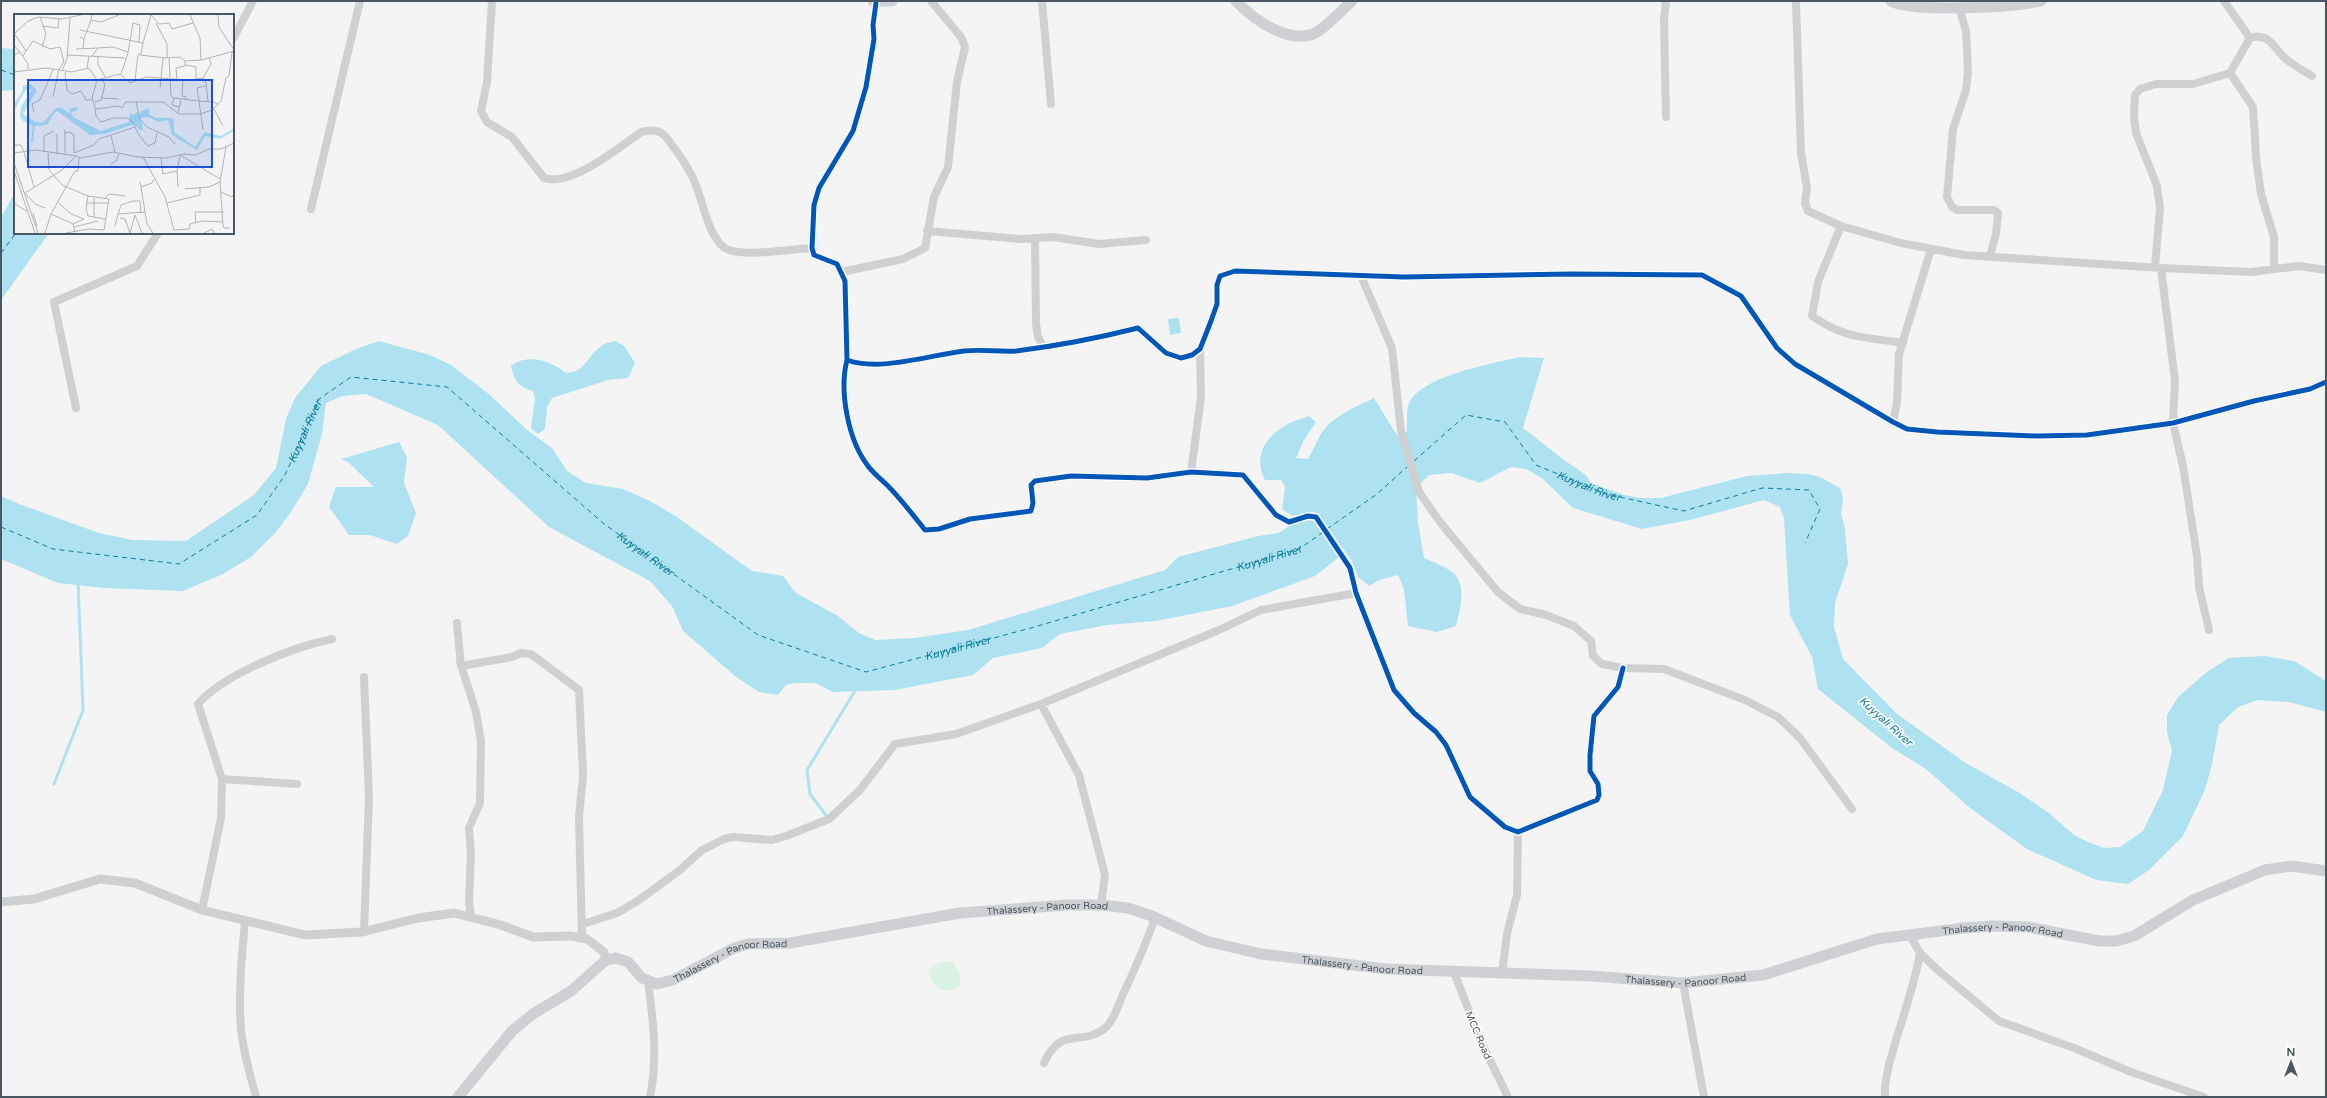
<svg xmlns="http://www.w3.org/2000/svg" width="2327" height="1098" viewBox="0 0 2327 1098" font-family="'Varela Round',sans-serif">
  <rect width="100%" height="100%" fill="#f4f4f4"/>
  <path fill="#d9f2e3" d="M 940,962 L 953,962 L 959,972 L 961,985 L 951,990 L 939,990 L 933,983 L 928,970 Z"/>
  <path fill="#aee2f0" d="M 1,48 L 15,49 L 15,90 L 1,91 Z
    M 15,192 L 15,233 L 49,233 L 1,300 L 1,218 Z
    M 1179,318 L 1181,333 L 1170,335 L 1168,319 Z
    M 379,341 L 430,355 L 451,365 L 490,395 L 527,430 L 552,448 L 567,471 L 586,483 L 623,489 L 650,501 L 677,517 L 752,571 L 783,576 L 796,593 L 838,616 L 859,633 L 875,640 L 915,638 L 968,630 L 1165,570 L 1178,557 L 1258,536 L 1279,533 L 1289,526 L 1311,518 L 1315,520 L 1339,557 L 1315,576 L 1232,606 L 1156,621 L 1107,625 L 1060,634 L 1042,648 L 993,658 L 973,675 L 894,690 L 833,692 L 815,683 L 795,683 L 786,685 L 778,695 L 759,692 L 735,676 L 683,631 L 672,606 L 650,581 L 549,527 L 438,425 L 366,394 L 342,396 L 326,403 L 322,434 L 308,484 L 291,512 L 276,532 L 251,557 L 223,574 L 183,591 L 104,588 L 58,583 L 1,559 L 1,496 L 19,504 L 99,533 L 133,540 L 186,541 L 254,495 L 276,468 L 286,419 L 295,398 L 321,366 L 356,349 Z
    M 616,341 L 624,346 L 635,363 L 628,378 L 608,380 L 552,398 L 547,407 L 545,429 L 538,434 L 531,428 L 535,398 L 533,391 C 519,387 514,381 511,366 C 528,353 551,361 566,373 C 591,373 587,344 616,341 Z
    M 1520,357 L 1544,358 L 1523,428 L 1564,460 L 1586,475 L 1591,483 L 1624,495 L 1641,498 L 1661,498 L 1747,476 L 1790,473 L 1808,474 L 1820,477 L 1840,488 L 1843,498 L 1841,514 L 1845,529 L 1848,564 L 1835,603 L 1834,627 L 1843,659 L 1896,713 L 1964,762 L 2018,792 L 2049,813 L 2074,835 L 2090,843 L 2105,848 L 2120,847 L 2143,831 L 2163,790 L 2172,751 L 2167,732 L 2167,715 L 2178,697 L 2208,671 L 2229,658 L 2264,656 L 2294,661 L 2326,681 L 2326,712 L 2289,702 L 2258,700 L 2238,707 L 2219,725 L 2212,764 L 2205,790 L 2183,836 L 2149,870 L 2128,884 L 2096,880 L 2027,849 L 1970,808 L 1926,769 L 1892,748 L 1818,689 L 1812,657 L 1790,615 L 1784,519 L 1780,507 L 1764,500 L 1690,520 L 1642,529 L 1573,508 L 1543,479 L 1526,469 L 1511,467 L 1480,483 L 1451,473 L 1429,475 L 1416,488 L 1418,523 L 1424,558 C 1433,562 1444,566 1452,572 C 1468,585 1460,610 1456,626 L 1437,632 L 1408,626 L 1404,589 L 1398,575 L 1379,580 L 1369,586 L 1358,577 L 1352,561 L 1317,513 L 1312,512 L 1292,516 L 1282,509 L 1285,486 L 1281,480 L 1265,480 C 1254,459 1263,439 1283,427 C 1290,422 1301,419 1309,416 L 1316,422 L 1304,440 L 1296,458 L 1308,459 C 1313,451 1316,442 1321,434 C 1332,416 1356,407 1374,398 L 1398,437 L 1407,431 C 1407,423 1406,410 1409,403 C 1423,375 1492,364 1520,357 Z
    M 399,442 L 407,457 L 404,483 L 416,513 L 408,536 L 397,544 L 370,535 L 349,535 L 329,507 L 336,487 L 374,487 L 348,462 L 341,459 Z"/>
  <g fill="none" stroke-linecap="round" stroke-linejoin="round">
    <path stroke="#aee2f0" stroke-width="3" d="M 54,784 L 83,710 L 78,581
      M 828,818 L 810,794 L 807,770 L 856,689"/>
    <g stroke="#0c7c9b" stroke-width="1" stroke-dasharray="5 4" stroke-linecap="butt">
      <path d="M 1,70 L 15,75"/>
      <path d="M 1,253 L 16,233"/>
      <path id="s1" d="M 1414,461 L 1466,415 L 1505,422 L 1536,465 L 1606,494 L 1684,511 L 1762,488 L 1809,490 L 1820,509 L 1805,543"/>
      <path id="s2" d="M 1,527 L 53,549 L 179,564 L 257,515 L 285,475 L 319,399 L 351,377 L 447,387 L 603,523 L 758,635 L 866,672 L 1031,628 L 1299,549 L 1322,533"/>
      <path d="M 1327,529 L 1377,494 L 1407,467"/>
    </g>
    <path stroke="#ced0d2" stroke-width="8" d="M 492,1 L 487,82 L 481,111 L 487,122 L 512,137 L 544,178 C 570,187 619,148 641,132 C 661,127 664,134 675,149 C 683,160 691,172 696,185 C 703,203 709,238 725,248 C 740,258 791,249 812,248
      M 1042,1 L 1051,104
      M 1796,1 L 1801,153 L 1807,188 L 1805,203 L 1808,211 L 1841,226 L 1818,282 L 1812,316 C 1845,339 1865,337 1903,343
      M 2224,1 L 2250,38 L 2230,73 L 2253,107 L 2256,157 L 2261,194 L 2274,237 L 2274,269
      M 876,3 L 873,25 L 874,39 L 866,87 L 853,131 L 819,188 L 814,205 L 812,248 L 814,255 L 837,264 L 845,281 L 847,360 C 879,372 930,355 964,351 C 981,349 999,352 1016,351 C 1057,346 1098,338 1138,328 L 1166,353 L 1181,358 L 1192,355 L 1200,349 L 1211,321 L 1217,304 L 1217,285 L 1220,276 L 1235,271 L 1404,277 L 1571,274 L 1702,275 L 1741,296 L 1777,348 L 1795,364 L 1893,422 L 1907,429 L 1937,432 L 2037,436 L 2087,435 L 2173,423 L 2254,401 L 2310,389 L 2326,382
      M 1959,7 L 1966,31 L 1968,72 L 1966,90 L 1953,129 L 1947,197 L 1952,207 L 1957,210 L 1994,210 L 1998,213 L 1996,234 L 1990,256
      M 2250,38 C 2272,31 2274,52 2290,62 C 2296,67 2304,71 2312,76
      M 233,39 L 253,1
      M 1666,117 L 1664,20 L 1666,1
      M 311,209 L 360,1
      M 1841,226 L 1901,243 L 1964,255 L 2161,268
      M 927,231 L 1020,239 L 1053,237 L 1099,244 L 1146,240
      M 1035,239 L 1036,324 L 1038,337 L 1043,346
      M 2155,267 L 2160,208 L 2157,186 L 2136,133 L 2134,117 L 2135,95 L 2140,89 L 2156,84 L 2193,84 L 2230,73
      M 842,272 L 903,259 L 925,248 L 934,197 L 948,167 L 957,82 L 965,47 L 961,37 L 931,1
      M 1361,276 L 1392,348 L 1401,431 L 1419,492 L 1440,522 L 1498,592 L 1520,609 L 1546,615 L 1574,626 L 1591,641 L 1593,656 L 1602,664 L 1623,668 L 1664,669 L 1745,700 L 1778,717 L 1800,738 L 1852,809
      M 847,360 C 839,391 848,440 868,466 C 873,473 881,479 887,485 C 901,499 913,515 925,530 L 939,529 L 970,519 L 1031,511 L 1033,503 L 1031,485 L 1035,481 L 1071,476 L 1147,478 L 1191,472 L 1243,475 L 1276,515 L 1289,522 L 1308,516 L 1316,517 L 1350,568 L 1356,593 L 1394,690 L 1414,713 L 1436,732 L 1446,745 L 1470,797 L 1505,827 L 1518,832 L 1597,800 L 1599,795 L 1598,784 L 1590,771 L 1590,755 L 1594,716 L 1618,687 L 1623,668
      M 76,408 L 54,302 L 137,266 L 158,233
      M 1893,422 L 1897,402 L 1899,354 L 1931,249
      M 1191,472 L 1201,397 L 1200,349
      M 457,623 L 461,666 L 512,657 L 521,653 L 531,654 L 579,690 L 583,775 L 579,817 L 582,938
      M 2209,630 L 2199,587 L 2197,556 L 2183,466 L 2173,423 L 2175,381 L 2161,268 L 2251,272 L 2299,266 L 2326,270
      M 460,662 L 476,712 L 481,741 L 480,803 L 469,828 L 471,854 L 469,901 L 471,917
      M 1041,704 L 1079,775 L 1105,875 L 1101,905
      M 222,779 L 297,784
      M 202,910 L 221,818 L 222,779 L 198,704 C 224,674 293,647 332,639
      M 245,921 C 242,956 238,993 241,1028 C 243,1052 250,1074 256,1097
      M 583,924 L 617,913 L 639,900 L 680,870 L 702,850 L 724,839 L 733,837 L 772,840 L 786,836 L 829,819 L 860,790 L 895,744 L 956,734 L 1041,704 L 1219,630 L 1261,610 L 1356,593
      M 364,932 L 369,797 L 364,677
      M 1909,934 L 1920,953 L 1940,972 L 1999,1021 L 2074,1048 L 2131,1072 L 2204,1097
      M 1454,972 L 1481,1042 L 1508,1097
      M 1502,973 L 1507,934 L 1517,895 L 1518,832
      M 648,981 C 653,1019 658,1058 650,1097
      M 1683,983 L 1704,1097
      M 1044,1063 C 1061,1025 1080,1047 1104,1029 C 1115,1020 1118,1004 1124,992 C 1136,967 1146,943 1155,918
      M 1885,1097 C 1884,1077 1891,1059 1896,1040 C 1905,1011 1915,982 1920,953"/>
    <path stroke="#ced0d2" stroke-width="9" d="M 1,902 L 34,899 L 100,879 L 135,883 L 202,910 L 305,935 L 362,932 L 418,918 L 454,913 L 501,925 L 533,937 L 571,936 L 587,939 L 604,952 L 606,960"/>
    <g stroke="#ced0d4" stroke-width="11">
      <path d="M 873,1 L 892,1"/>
      <path d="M 1236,1 C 1254,20 1294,49 1320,30 C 1331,22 1342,10 1352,1"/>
      <path d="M 1891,1 C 1914,13 2014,7 2041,1"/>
      <path id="s3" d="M 458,1097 L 512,1031 L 533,1014 L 571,991 L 606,960 L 616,958 L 628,962 L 642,978 L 657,984 L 673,980 L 734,948 L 748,944 L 790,943 L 960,913 L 1067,905 L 1101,905 L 1128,908 L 1152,916 L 1206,941 L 1261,954 L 1386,969 L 1591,976 L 1683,983 L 1763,975 L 1877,939 L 1964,928 L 1993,926 L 2028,927 L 2099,941 L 2116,941 L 2134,936 L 2193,900 L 2265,870 L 2291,866 L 2326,871"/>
    </g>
    <g stroke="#fff" stroke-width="8">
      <path id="cycleway" d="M 876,3 L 873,25 L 874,39 L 866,87 L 853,131 L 819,188 L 814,205 L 812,248 L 814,255 L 837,264 L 845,281 L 847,360 C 879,372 930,355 964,351 C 981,349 999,352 1016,351 C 1057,346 1098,338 1138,328 L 1166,353 L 1181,358 L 1192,355 L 1200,349 L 1211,321 L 1217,304 L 1217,285 L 1220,276 L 1235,271 L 1404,277 L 1571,274 L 1702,275 L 1741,296 L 1777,348 L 1795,364 L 1893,422 L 1907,429 L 1937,432 L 2037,436 L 2087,435 L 2173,423 L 2254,401 L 2310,389 L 2326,382
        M 847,360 C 839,391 848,440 868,466 C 873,473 881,479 887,485 C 901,499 913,515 925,530 L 939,529 L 970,519 L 1031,511 L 1033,503 L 1031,485 L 1035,481 L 1071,476 L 1147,478 L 1191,472 L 1243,475 L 1276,515 L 1289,522 L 1308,516 L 1316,517 L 1350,568 L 1356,593 L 1394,690 L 1414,713 L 1436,732 L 1446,745 L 1470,797 L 1505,827 L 1518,832 L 1597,800 L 1599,795 L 1598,784 L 1590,771 L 1590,755 L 1594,716 L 1618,687 L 1623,668"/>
    </g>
    <use href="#cycleway" stroke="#0057b8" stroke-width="5"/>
  </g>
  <g text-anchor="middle" stroke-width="3.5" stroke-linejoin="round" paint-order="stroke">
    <g font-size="10" fill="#4a5661" stroke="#fff">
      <text dy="4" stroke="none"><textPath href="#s3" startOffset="666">Thalassery - Panoor Road</textPath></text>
      <text dy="4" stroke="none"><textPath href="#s3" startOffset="1638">Thalassery - Panoor Road</textPath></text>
      <text dy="4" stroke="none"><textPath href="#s3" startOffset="342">Thalassery - Panoor Road</textPath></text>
      <text dy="4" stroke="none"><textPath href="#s3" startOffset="990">Thalassery - Panoor Road</textPath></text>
      <text dy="4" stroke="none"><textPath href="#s3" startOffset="1314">Thalassery - Panoor Road</textPath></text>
      <text transform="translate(1479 1035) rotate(67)" y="4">MCC Road</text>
    </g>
    <g font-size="11" font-style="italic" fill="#0c7c9b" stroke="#fff">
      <text dy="4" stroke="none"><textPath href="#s2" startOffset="372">Kuyyali River</textPath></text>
      <text dy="4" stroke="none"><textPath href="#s1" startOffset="219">Kuyyali River</textPath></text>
      <text dy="4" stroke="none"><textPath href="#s2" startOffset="802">Kuyyali River</textPath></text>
      <text dy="4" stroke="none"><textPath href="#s2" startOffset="1474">Kuyyali River</textPath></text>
      <text dy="4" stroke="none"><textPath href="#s2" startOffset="1150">Kuyyali River</textPath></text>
      <text transform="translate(1886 721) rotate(42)" y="4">Kuyyali River</text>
    </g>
  </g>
  <g transform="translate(14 14)">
    <rect width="220" height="220" fill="#f4f4f4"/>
    <path d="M 16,70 L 23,76 L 9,100 L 22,108 L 29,109 L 34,105 L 42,94 L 48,94 L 56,100 L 55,95 L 63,93 L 64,96 L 57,98 L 59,103 L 87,117 L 115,108 L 116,100 L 118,99 L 118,102 L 123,98 L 125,101 L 127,97 L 135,94 L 135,100 L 141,105 L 160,105 L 160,118 L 181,133 L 191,118 L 207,122 L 220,114 L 220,117 L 206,125 L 191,122 L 183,136 L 158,121 L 154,106 L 144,108 L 135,103 L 127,104 L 129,116 L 126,116 L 120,110 L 91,120 L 76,121 L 43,97 L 40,98 L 34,110 L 19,112 L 9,107 L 6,102 L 7,93 L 18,75 L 11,76 L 0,97 L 0,89 L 7,82 L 9,72 Z" fill="#aee2f0"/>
    <path fill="none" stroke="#aee2f0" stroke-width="2" d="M 0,92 L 14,71 L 20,77 L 9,93 L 7,101 L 18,110 L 28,111 L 42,96 L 49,97 L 74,116 L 83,119 L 117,110 L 124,104M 127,102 L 130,99 L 141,105 L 157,105 L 157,109M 18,128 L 20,111"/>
    <path fill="none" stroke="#b0b5b9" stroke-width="1" d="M 78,1 L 77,6 L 87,8 L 105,1M 137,1 L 145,10 L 155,9 L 158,15 L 179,9M 176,1 L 186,24 L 187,46 L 195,44M 204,1 L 205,13 L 220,36M 26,3 L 32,20 L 28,33M 142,9 L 153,30 L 153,44M 28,12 L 44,14 L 45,5M 66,16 L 129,29 L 137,1M 0,19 L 12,37 L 9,42M 0,20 L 14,7 L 24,3 L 48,5 L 67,1M 66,23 L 70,25 L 69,34M 70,25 L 77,6M 0,31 L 6,38 L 0,41M 62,35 L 84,34M 12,37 L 19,27 L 36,35 L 46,33 L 50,48 L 45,55 L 39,83M 6,38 L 14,50 L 14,55M 53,41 L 111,44M 126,41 L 152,44 L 166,43 L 171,47 L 187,46M 78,42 L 84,34 L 99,33 L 114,38M 84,43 L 84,50 L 91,63M 155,44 L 156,64M 171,51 L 182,53 L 182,64M 73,54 L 75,42M 48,57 L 53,45 L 56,4M 0,58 L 32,54 L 58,58 L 75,54 L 83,66 L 106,60 L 116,69 L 132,63 L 173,66 L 189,64 L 197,50 L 195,44 L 220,37M 51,58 L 53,76 L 58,80 L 67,77 L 72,86 L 78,86M 107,60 L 114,39 L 119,9 L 126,11 L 125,28M 189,64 L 192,69 L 194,87M 156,65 L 157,82 L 160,84 L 158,91 L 165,93M 83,66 L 78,84 L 82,95 L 104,92 L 108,94 L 112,88 L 149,88 L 165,100 L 186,100 L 198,96 L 207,87 L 212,64 L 215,62 L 218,38M 121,66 L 124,41 L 127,40 L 129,29M 163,66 L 162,54 L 171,52 L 171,47M 169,67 L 168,82 L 172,83 L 172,86M 146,75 L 149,44M 87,84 L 105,85M 160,84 L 185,87M 185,87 L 183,74 L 191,72M 81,88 L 87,86 L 89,79 L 91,70 L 87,65M 122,88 L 126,105 L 133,113 L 155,123 L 161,130M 81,95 L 82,102 L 87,108 L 99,104 L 113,104 L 118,107 L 125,121 L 134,132M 200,95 L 209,112M 20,98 L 18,90 L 26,86 L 39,56M 164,99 L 167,86M 50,115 L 51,119 L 56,118 L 60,121 L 60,139M 189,116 L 185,87 L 200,88 L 205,91M 51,118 L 51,139M 97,122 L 101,138M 0,131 L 7,131 L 10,138M 134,132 L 141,129 L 143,119M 10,138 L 20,173M 30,138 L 30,122 L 40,117M 0,139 L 22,136 L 62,142M 34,139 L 35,156 L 48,171 L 74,182 L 95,185 L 90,216 L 75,215 L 52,219M 60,139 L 80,131 L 85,125 L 121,113M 43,140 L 43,120M 166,141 L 206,165M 129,143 L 151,183 L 160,216 L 175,215 L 176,210 L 188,207 L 209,208M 147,144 L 149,160 L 163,157M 0,149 L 24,219M 97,150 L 102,147 L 105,140M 0,157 L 21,219M 126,168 L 127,173 L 138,169 L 140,165M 206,168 L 209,211 L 210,214 L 216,214M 127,173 L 133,210 L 139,219M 164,173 L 163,157 L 166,142M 171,175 L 195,173 L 206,168 L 212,133M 207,178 L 218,183 L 220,180M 11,179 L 48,156 L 62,142 L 66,144 L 99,138 L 124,143 L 152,144 L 170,140 L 182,141 L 195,135 L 207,135 L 220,129M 12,180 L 21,190 L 31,194M 74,182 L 72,195 L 74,202 L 91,205M 80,184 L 80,203M 91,184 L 95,180 L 111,182M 0,189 L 14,198M 45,189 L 57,200 L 70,205M 72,189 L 95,189M 153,189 L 186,181 L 186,173M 19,199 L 23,212M 37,200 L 59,210 L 61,218M 104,200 L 107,191 L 119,187 L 126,187 L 127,199M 106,204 L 111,205 L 116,219M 182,209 L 181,198 L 210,198M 59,210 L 70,205M 101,212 L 104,200 L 131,198M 60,213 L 84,207M 31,219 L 37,200 L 61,157 L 64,157 L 65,144M 116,219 L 121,201 L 128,219M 190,219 L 198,215 L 200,219"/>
    <path fill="#1d4ed8" fill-opacity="0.15" stroke="#1d4ed8" stroke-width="2" d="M 14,66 L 198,66 L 198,153 L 14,153 Z"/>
    <rect width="220" height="220" fill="none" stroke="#4a5661" stroke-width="2"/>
  </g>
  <rect width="2327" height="1098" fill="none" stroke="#4a5661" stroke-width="4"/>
  <g transform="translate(2291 1062)" stroke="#ffffff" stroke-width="3" paint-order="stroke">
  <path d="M0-3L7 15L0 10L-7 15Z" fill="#4a5661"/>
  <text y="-6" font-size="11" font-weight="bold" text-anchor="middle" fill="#4a5661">N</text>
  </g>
</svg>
